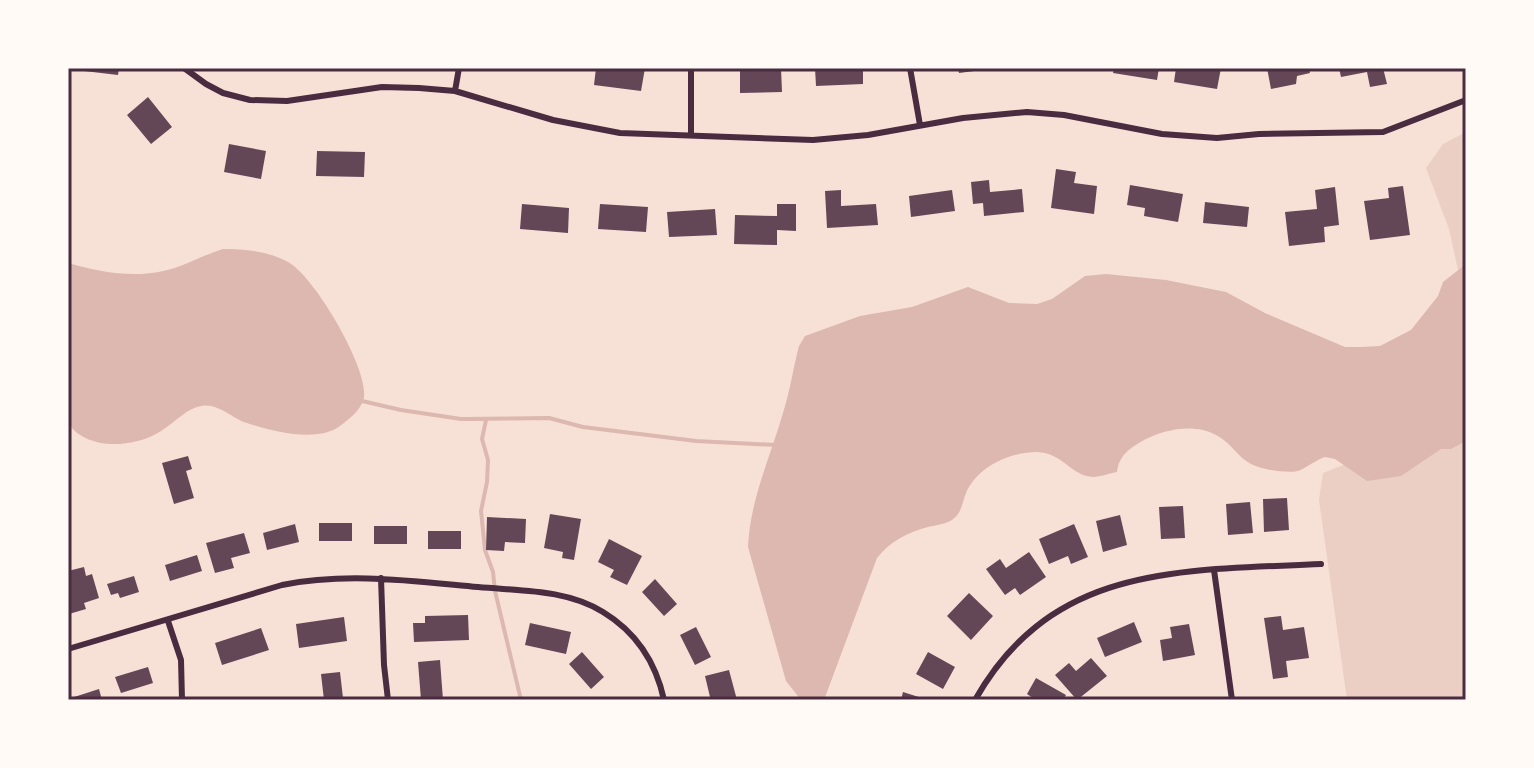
<svg xmlns="http://www.w3.org/2000/svg" width="1534" height="768" viewBox="0 0 1534 768" font-family="Lato,sans-serif">
  <rect width="100%" height="100%" fill="#f7e1d7"/>
  <path fill="#ebcfc5" d="M 1466,132 L 1466,307 L 1449,229 L 1426,168 L 1443,144 Z
    M 1466,409 L 1466,700 L 1347,700 L 1319,500 L 1323,473 L 1361,458 Z"/>
  <path fill="#dcb8b0" d="M 223,249 C 245,249 268,251 288,262 C 314,276 368,367 364,397 C 362,410 347,421 337,428 C 314,442 271,431 247,423 C 231,418 216,400 197,407 C 182,412 170,427 156,434 C 130,448 86,450 68,423 L 68,263 C 99,272 132,278 163,271 C 183,267 203,255 223,249 Z
    M 1466,264 L 1466,441 L 1451,449 L 1441,449 L 1401,476 L 1367,481 L 1335,459 L 1325,457 C 1316,460 1306,468 1298,471 C 1290,473 1274,471 1266,469 C 1237,463 1238,447 1216,435 C 1195,423 1164,429 1144,440 C 1130,448 1119,455 1117,472 C 1110,473 1100,477 1093,477 C 1071,476 1063,453 1037,452 C 1009,452 977,467 966,493 C 962,503 962,513 952,520 C 946,524 936,525 928,527 C 906,533 891,541 877,558 L 824,700 L 801,700 L 786,681 L 748,547 C 750,500 770,458 783,413 C 790,391 793,369 799,346 L 805,336 L 860,316 L 912,307 L 968,287 L 1009,303 L 1037,304 L 1052,299 L 1085,276 L 1106,274 L 1166,280 L 1226,292 L 1265,313 L 1345,347 L 1360,347 L 1380,346 L 1411,330 L 1438,296 L 1443,282 Z"/>
  <g fill="none" stroke-linecap="round" stroke-linejoin="round">
    <path stroke="#dcb8b0" stroke-width="4" d="M 362,401 L 401,410 L 461,419 L 549,418 L 583,427 L 696,441 L 776,445
      M 486,420 L 482,439 L 488,460 L 487,482 L 481,511 L 485,550 L 493,572 L 495,591 L 521,700"/>
  </g>
  <path fill="#644757" d="M 84,68 L 119,68 L 118,75 L 84,71 Z
    M 596,68 L 645,68 L 641,91 L 594,85 Z
    M 740,68 L 781,68 L 782,92 L 740,93 Z
    M 815,68 L 863,68 L 863,84 L 816,86 Z
    M 958,68 L 982,68 L 982,70 L 959,73 Z
    M 1114,68 L 1159,68 L 1157,80 L 1113,73 Z
    M 1176,68 L 1221,68 L 1217,89 L 1174,82 Z
    M 1267,68 L 1309,68 L 1310,73 L 1297,76 L 1296,84 L 1271,89 Z
    M 1339,68 L 1383,68 L 1387,84 L 1370,87 L 1367,72 L 1341,77 Z
    M 148,97 L 172,127 L 151,144 L 127,115 Z
    M 229,144 L 266,151 L 261,179 L 224,172 Z
    M 317,151 L 365,152 L 364,177 L 316,176 Z
    M 1056,169 L 1076,172 L 1074,183 L 1097,186 L 1094,214 L 1051,208 Z
    M 989,180 L 990,192 L 1022,189 L 1024,212 L 984,216 L 983,203 L 973,204 L 971,182 Z
    M 1130,185 L 1183,194 L 1178,222 L 1144,216 L 1145,208 L 1127,205 Z
    M 1403,186 L 1410,235 L 1370,240 L 1364,201 L 1389,198 L 1388,188 Z
    M 1335,187 L 1339,225 L 1324,227 L 1325,242 L 1289,246 L 1285,212 L 1317,209 L 1315,190 Z
    M 841,190 L 841,206 L 876,204 L 878,225 L 827,228 L 825,191 Z
    M 952,190 L 955,211 L 911,217 L 909,196 Z
    M 1205,202 L 1249,207 L 1247,227 L 1203,223 Z
    M 522,204 L 569,208 L 568,233 L 520,229 Z
    M 600,204 L 648,207 L 646,232 L 598,229 Z
    M 777,204 L 796,204 L 796,231 L 777,230 L 777,245 L 734,244 L 735,215 L 777,216 Z
    M 715,209 L 717,235 L 669,237 L 667,212 Z
    M 188,456 L 192,469 L 186,471 L 194,498 L 174,504 L 162,463 Z
    M 1287,498 L 1289,530 L 1264,532 L 1263,499 Z
    M 1250,502 L 1253,533 L 1228,535 L 1226,504 Z
    M 1183,506 L 1185,538 L 1161,539 L 1159,507 Z
    M 550,514 L 581,519 L 574,560 L 562,558 L 563,552 L 544,548 Z
    M 1120,515 L 1127,545 L 1103,552 L 1096,521 Z
    M 487,517 L 526,519 L 525,543 L 505,542 L 504,551 L 486,550 Z
    M 319,523 L 352,523 L 352,541 L 319,541 Z
    M 295,524 L 299,542 L 267,550 L 263,533 Z
    M 1074,524 L 1088,557 L 1071,564 L 1068,556 L 1049,564 L 1039,539 Z
    M 374,526 L 407,526 L 407,544 L 374,544 Z
    M 428,531 L 461,531 L 461,549 L 428,549 Z
    M 244,533 L 250,553 L 231,558 L 234,568 L 215,573 L 206,543 Z
    M 609,539 L 642,556 L 627,585 L 610,577 L 614,570 L 598,562 Z
    M 1029,552 L 1046,577 L 1020,595 L 1015,588 L 1005,595 L 986,569 L 1000,559 L 1006,568 Z
    M 197,555 L 202,571 L 170,581 L 165,565 Z
    M 84,567 L 86,576 L 92,574 L 99,598 L 84,603 L 86,609 L 69,614 L 68,571 Z
    M 134,576 L 139,592 L 120,598 L 118,593 L 111,595 L 107,584 Z
    M 655,579 L 677,604 L 664,616 L 642,592 Z
    M 969,593 L 993,616 L 971,640 L 947,616 Z
    M 468,615 L 469,640 L 414,642 L 413,623 L 425,623 L 425,616 Z
    M 1281,616 L 1283,630 L 1304,627 L 1309,658 L 1286,661 L 1288,677 L 1273,679 L 1264,618 Z
    M 344,617 L 347,641 L 299,648 L 296,624 Z
    M 1134,622 L 1142,642 L 1105,657 L 1097,638 Z
    M 530,623 L 571,632 L 566,654 L 525,645 Z
    M 1189,624 L 1195,655 L 1163,661 L 1160,640 L 1172,638 L 1170,627 Z
    M 696,627 L 711,657 L 695,665 L 680,635 Z
    M 261,628 L 269,650 L 222,665 L 215,643 Z
    M 582,652 L 604,677 L 591,689 L 569,664 Z
    M 928,652 L 955,667 L 943,689 L 916,674 Z
    M 1091,658 L 1107,676 L 1077,700 L 1055,675 L 1069,663 L 1076,671 Z
    M 440,660 L 443,700 L 421,700 L 418,662 Z
    M 148,667 L 153,683 L 121,693 L 115,677 Z
    M 729,670 L 737,700 L 703,700 L 710,697 L 705,676 Z
    M 340,672 L 343,698 L 324,700 L 321,674 Z
    M 1036,678 L 1066,695 L 1063,700 L 1036,700 L 1027,694 Z
    M 99,689 L 102,700 L 68,700 L 68,699 Z
    M 903,692 L 925,699 L 925,700 L 901,700 Z"/>
  <g fill="none" stroke-linecap="round" stroke-linejoin="round">
    <path stroke="#4a2c40" stroke-width="6" d="M 184,68 L 206,84 L 223,93 L 250,100 L 287,101 L 382,87 L 419,88 L 455,91 L 553,120 L 620,133 L 813,140 L 868,135 L 963,118 L 1027,112 L 1064,115 L 1162,134 L 1217,138 L 1259,134 L 1383,132 L 1466,100
      M 691,68 L 691,134
      M 910,68 L 920,125
      M 455,91 L 459,68
      M 1214,570 L 1232,700
      M 381,578 L 384,665 L 388,700
      M 168,621 L 181,660 L 182,700
      M 68,649 L 282,585 C 347,572 412,581 478,587 C 520,591 566,589 603,612 C 636,632 656,663 664,700
      M 975,700 C 1053,562 1184,571 1321,564"/>
  </g>
  <rect width="1534" height="768" fill="none" stroke="#fffaf5" stroke-width="140"/>
  <rect x="70" y="70" width="1394" height="628" fill="none" stroke="#4a2c40" stroke-width="3"/>
</svg>
